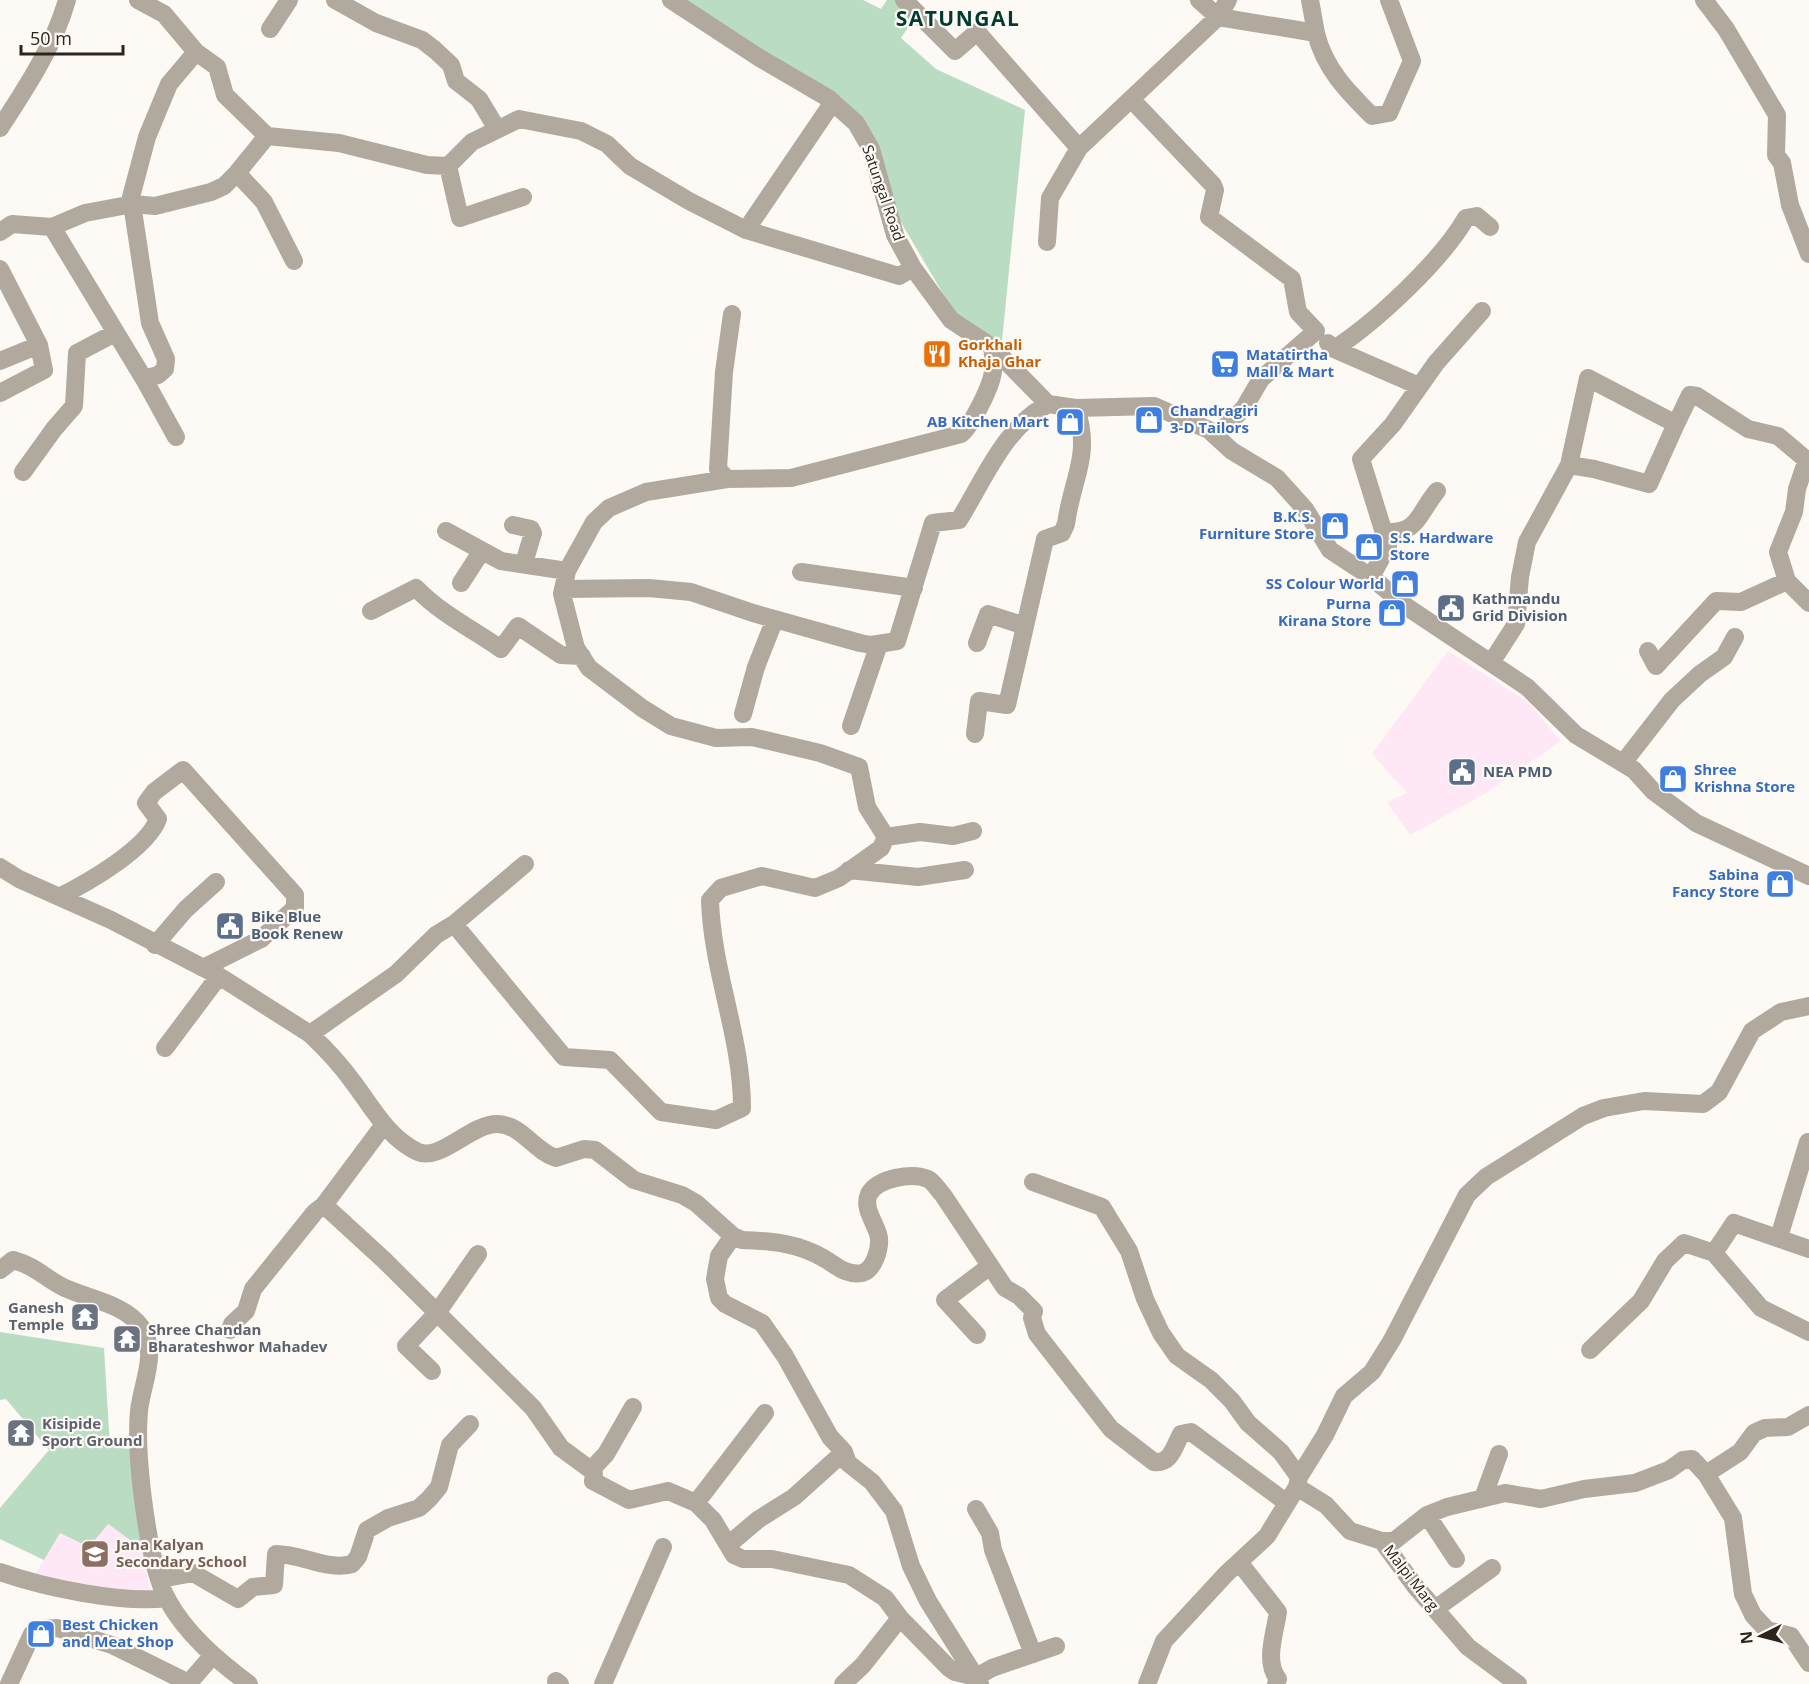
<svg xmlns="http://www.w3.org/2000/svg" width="1809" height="1684" viewBox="0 0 1809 1684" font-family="'Open Sans',sans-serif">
  <rect width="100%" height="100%" fill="#fdf9f4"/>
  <path fill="#ffe8f5" d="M 1448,651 L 1528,702 L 1561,741 L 1486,793 L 1410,835 L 1387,802 L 1407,793 L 1372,754 Z
    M 108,1524 L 140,1547 L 151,1592 L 121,1593 L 87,1584 L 31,1581 L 60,1533 Z"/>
  <path fill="#badcc2" d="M 676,0 L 863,0 L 881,9 L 887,0 L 898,0 L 913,20 L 901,38 L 936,69 L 1025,110 L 1001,351 L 955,314 L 892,207 L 862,118 Z
    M 0,1332 L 104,1348 L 110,1447 L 140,1450 L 140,1547 L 108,1524 L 89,1547 L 60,1533 L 44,1560 L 0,1539 L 0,1508 L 49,1450 L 6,1399 L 0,1400 Z"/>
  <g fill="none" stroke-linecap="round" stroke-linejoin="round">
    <path stroke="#b1a89e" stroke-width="18" d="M 138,0 L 164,14 L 196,52
      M 335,0 L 376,23 L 422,40 L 435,50 L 451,65 L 456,81 L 479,99 L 497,129
      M 671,0 L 758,57 L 828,98 L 856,123 L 871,149 L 895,235 L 913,268 L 951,320 L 992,347 L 1048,404 L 1076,408 L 1154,406 L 1209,430 L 1232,451 L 1277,478 L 1305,509 L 1330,550 L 1371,577 L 1407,607 L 1527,687 L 1576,735 L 1634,770 L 1653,791 L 1696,823 L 1809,876
      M 904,0 L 955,51 L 977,32 L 1079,148
      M 1199,0 L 1218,17 L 1316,33 C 1324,68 1348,92 1372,116 L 1389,113 L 1412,61 L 1389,0
      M 1310,0 L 1316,33
      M 1704,0 L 1726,29 L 1777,115 L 1776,155 L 1782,163 L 1790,205 L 1809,254
      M 270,29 L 289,0
      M 1132,100 L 1213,185 L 1215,190 L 1209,217 L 1292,279 L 1298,312 L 1316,331 L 1261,379 L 1244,408 L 1216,436
      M 0,128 C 26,88 54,46 67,0
      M 448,166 L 460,218 L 523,197
      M 237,173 L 264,202 L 294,261
      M 52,227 L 144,379 L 176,437
      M 746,230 L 833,102
      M 0,232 L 12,224 L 52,227 L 85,213 L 133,204 L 155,206 L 211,192 L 224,186 L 237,173 L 267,136
      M 1047,242 L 1050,198 L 1079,148 L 1218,17 L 1228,0
      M 0,269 L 39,345 L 44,370 L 0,393
      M 1328,343 L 1334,349 L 1419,386
      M 1334,349 C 1376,322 1442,260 1466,218 L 1477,216 L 1490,227
      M 0,361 L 39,345
      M 144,379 L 158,375 L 165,369 L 166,359 L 150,323 L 131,197 L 147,137 L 169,84 L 196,52 L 217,67 L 225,95 L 267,136 L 339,143 L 427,165 L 448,166 L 472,142 L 519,119 L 581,131 L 607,144 L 630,166 L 689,201 L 746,230 L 899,276 L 913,268
      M 1806,462 L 1797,489 L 1794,512 L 1778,552 L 1787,581 L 1809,603
      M 1569,465 L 1594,469 L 1649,484 L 1676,424
      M 23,472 L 54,429 L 74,406 L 77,353 L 115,333
      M 727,479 L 718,469 L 724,372 L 732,314
      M 513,525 L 531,529 L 533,533 L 524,563
      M 446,531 L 501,561 L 567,571
      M 1384,532 C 1419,534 1417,515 1437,491
      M 801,572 L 914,588
      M 1371,577 L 1388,546 L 1361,459 L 1393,424 L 1436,363 L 1482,311
      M 461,583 L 481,552
      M 563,589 L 649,588 L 691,592 L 753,613 L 860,643 L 871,645 L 897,641 L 933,523 L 959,520 C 985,478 1004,428 1048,404
      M 371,611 L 416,588 C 440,613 472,629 501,649 L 518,626 L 561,655 L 582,656
      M 977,643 L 988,614 L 1025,626
      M 1648,651 L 1656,666 L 1716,601 L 1741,602 L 1787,581
      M 1491,663 L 1516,624 L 1520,577 L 1527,542 L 1569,465 L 1588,378 L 1676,424 L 1690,395 L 1697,396 L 1748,429 L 1778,436 L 1809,462
      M 743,714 L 756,667 L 775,619
      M 851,726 L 879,644
      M 975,734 L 979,701 L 1007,705 L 1045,539 L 1062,533 L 1066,524 C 1072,478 1092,456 1076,408
      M 1623,763 L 1672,700 L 1700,674 L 1724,657 L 1735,637
      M 886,837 L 920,832 L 953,836 L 973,831
      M 0,867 L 19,879 L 111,920 L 219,976 L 310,1034
      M 849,870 L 918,877 L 965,870
      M 59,897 C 87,883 147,849 158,819 L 146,803 L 154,792 L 183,770 L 295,895 L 295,908 L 261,939 L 203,968
      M 454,924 L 525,864
      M 155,945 L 186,909 L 216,882
      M 165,1048 L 219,976
      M 383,1126 L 324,1205 L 384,1260 L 533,1408 L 561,1448 L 591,1470 L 594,1474 L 593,1481 L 629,1500 L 668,1491 L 696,1503 L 713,1520 L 734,1555 L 743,1559 L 772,1559 L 849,1575 L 885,1598 L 900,1618 L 949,1668 L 955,1672 L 976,1677 L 992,1668 L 1056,1646
      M 1033,1182 L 1102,1207 L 1129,1251 L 1145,1299 L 1161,1333 L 1177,1356 L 1211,1380 L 1232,1401 L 1248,1423 L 1281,1452 L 1299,1477
      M 733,1236 L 742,1240 C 771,1241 799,1243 825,1259 C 837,1266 847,1276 862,1273 C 874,1270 880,1249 879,1238 C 877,1224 862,1209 869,1194 C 878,1178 912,1172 928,1179 C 934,1182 938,1190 943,1195 L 1005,1288 L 1019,1296 L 1034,1311 L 1032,1318 L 1037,1334 L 1111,1429 L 1154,1462 C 1171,1464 1174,1447 1181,1434 L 1191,1432 L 1287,1503
      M 1779,1237 L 1808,1142
      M 1714,1253 L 1734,1223 L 1809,1249
      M 0,1270 L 13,1260 C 38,1267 44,1278 65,1288 C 89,1299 125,1304 141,1327 C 159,1353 142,1382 139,1411 C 135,1454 147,1561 167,1599 C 186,1634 218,1661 249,1684
      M 230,1330 L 232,1324 L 246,1311 L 253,1289 L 315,1212 L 324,1205
      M 977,1335 L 945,1300 L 990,1266
      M 1590,1350 L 1641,1301 L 1665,1261 L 1684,1243 L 1714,1253 L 1761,1308 L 1809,1332
      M 432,1371 L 406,1346 L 437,1313 L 478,1254
      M 591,1470 L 606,1454 L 633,1407
      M 1706,1474 L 1740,1452 L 1754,1433 L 1765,1428 L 1788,1427 L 1809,1415
      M 1297,1487 L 1326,1505 L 1350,1531 L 1382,1541 L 1415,1586 L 1468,1647 L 1518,1684
      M 1483,1498 L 1499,1454
      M 696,1503 L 765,1413
      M 976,1509 L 990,1533 L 993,1550 L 1033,1654
      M 1427,1515 L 1456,1559
      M 1382,1541 L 1394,1541 L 1427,1515 L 1447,1507 L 1505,1493 L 1541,1499 L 1584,1489 L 1635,1483 L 1669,1470 L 1683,1460 L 1692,1459 L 1706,1474 L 1733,1518 L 1743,1594 L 1753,1615 L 1767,1630 L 1791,1636 L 1809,1663
      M 728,1545 L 759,1519 L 794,1497 L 844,1452
      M 1239,1562 L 1278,1612 C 1275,1633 1264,1662 1278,1679 L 1276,1684
      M 0,1572 C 42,1587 122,1604 167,1598
      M 161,1579 L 193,1573 L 238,1599 L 253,1587 L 274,1585 L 276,1554 C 302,1554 328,1571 352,1564 L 358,1557 L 367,1530 L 388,1518 L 419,1508 L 429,1499 L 439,1487 L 450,1445 L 470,1424
      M 1435,1609 L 1492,1568
      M 556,1681 L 560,1684
      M 9,1684 L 32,1634 L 44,1629 L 57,1628 L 112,1645 L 189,1683
      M 188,1684 L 213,1655
      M 603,1684 L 663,1547
      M 843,1684 L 863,1665 L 900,1618
      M 980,1684 L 928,1601 L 911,1566 L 894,1511 L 872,1482 L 848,1463 L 844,1452 L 830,1437 L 785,1356 L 762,1323 L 725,1304 L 719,1298 L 715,1279 L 719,1256 L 733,1236 L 696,1203 L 682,1195 L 634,1180 L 595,1150 L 584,1149 L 556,1158 C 534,1151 522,1125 498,1124 C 472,1123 440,1162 418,1152 C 388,1138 372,1107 353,1082 C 340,1064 326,1049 310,1034 L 396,974 L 436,935 L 454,924 L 564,1057 L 610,1060 L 661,1112 L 716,1120 L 742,1108 C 742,1037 712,971 710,900 L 721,888 L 762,876 L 815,888 L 839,878 L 881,848 L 886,837 L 867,807 L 859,767 L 820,753 L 752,737 L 716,738 L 671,726 L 642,708 L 589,668 L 576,648 L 562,594 L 567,571 L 594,522 L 609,508 L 646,492 L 727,479 L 791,478 L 961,434 C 972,425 992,385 993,371 C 994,363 993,354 992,347
      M 1147,1684 L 1164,1641 L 1226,1574 L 1267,1536 L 1297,1487 L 1299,1477 L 1325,1435 L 1344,1396 L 1372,1372 L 1392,1340 L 1467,1195 L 1486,1177 L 1583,1116 L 1604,1108 L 1644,1101 L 1703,1104 L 1719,1092 L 1752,1031 L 1781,1012 L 1809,1006"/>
  </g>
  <defs>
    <g id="restaurant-square" transform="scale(1.5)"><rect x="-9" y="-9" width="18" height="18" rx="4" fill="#e8710a" stroke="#fdf9f4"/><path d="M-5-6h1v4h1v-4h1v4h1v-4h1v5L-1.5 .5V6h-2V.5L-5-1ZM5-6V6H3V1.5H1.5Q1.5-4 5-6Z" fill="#fff"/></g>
    <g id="supermarket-square" transform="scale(1.5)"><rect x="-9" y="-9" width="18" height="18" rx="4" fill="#3f7fe0" stroke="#fdf9f4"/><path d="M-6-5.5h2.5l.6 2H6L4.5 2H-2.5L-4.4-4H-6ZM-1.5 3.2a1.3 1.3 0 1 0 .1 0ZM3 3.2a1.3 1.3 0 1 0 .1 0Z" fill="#fff"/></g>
    <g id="shop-square" transform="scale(1.5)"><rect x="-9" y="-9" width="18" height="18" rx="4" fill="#3f7fe0" stroke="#fdf9f4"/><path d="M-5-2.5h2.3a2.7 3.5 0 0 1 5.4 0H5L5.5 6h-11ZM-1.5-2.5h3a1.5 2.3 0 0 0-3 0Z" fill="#fff"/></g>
    <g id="civic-square" transform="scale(1.5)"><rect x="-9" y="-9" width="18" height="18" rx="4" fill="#5c6f8a" stroke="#fdf9f4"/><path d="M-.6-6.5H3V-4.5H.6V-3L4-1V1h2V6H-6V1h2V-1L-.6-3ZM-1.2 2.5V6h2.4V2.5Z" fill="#fff"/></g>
    <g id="temple-square" transform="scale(1.5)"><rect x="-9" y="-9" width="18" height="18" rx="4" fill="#6b7280" stroke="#fdf9f4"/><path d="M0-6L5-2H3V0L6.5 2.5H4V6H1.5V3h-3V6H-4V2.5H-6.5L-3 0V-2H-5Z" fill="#fff"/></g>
    <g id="school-square" transform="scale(1.5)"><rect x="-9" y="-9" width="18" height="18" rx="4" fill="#8d6e63" stroke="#fdf9f4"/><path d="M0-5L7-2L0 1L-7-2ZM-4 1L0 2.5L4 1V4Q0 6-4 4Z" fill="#fff"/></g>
  </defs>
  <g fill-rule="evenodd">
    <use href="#restaurant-square" x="937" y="354"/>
    <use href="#supermarket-square" x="1225" y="364"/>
    <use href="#shop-square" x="1149" y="420"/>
    <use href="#shop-square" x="1070" y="422"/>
    <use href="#shop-square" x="1335" y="526"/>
    <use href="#shop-square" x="1369" y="547"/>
    <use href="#shop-square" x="1405" y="584"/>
    <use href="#civic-square" x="1451" y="608"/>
    <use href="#shop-square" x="1392" y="613"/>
    <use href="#civic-square" x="1462" y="772"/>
    <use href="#shop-square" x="1673" y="779"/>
    <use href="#shop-square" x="1780" y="884"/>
    <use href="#civic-square" x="230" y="926"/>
    <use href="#temple-square" x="85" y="1317"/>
    <use href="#temple-square" x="127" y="1339"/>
    <use href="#temple-square" x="21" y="1433"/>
    <use href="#school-square" x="95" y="1554"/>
    <use href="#shop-square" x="41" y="1634"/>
  </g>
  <g text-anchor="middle" stroke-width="4.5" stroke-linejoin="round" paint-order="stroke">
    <g font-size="15" fill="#2d251c" stroke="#fdf9f4">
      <text transform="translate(883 193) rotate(71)" y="5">Satungal Road</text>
      <text transform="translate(1411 1578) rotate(52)" y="5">Malpi Marg</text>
    </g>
    <g font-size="15" font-weight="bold" fill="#c56008" stroke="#fdf9f4" text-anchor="start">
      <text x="958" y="350">Gorkhali<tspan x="958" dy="17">Khaja Ghar</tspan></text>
    </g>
    <g font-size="15" font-weight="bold" fill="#366cbe" stroke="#fdf9f4" text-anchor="start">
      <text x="1246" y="360">Matatirtha<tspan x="1246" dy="17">Mall &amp; Mart</tspan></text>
      <text x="1170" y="416">Chandragiri<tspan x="1170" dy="17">3-D Tailors</tspan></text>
      <text x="1049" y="427" text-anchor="end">AB Kitchen Mart</text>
      <text x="1314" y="522" text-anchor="end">B.K.S.<tspan x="1314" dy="17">Furniture Store</tspan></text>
      <text x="1390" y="543">S.S. Hardware<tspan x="1390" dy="17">Store</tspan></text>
      <text x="1384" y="589" text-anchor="end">SS Colour World</text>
      <text x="1371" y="609" text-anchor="end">Purna<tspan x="1371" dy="17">Kirana Store</tspan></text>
      <text x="1694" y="775">Shree<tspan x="1694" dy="17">Krishna Store</tspan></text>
      <text x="1759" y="880" text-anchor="end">Sabina<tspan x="1759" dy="17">Fancy Store</tspan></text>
      <text x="62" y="1630">Best Chicken<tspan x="62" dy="17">and Meat Shop</tspan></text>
    </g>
    <g font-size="15" font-weight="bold" fill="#4e5e75" stroke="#fdf9f4" text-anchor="start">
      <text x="1472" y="604">Kathmandu<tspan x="1472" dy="17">Grid Division</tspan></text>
      <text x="1483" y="777">NEA PMD</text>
      <text x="251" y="922">Bike Blue<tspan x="251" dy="17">Book Renew</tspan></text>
    </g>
    <g font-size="15" font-weight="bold" fill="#5b616d" stroke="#fdf9f4" text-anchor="start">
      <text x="64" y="1313" text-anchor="end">Ganesh<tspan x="64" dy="17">Temple</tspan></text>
      <text x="148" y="1335">Shree Chandan<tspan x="148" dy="17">Bharateshwor Mahadev</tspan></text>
      <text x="42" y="1429">Kisipide<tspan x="42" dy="17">Sport Ground</tspan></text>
    </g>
    <g font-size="15" font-weight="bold" fill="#785e54" stroke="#fdf9f4" text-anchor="start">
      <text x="116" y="1550">Jana Kalyan<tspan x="116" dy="17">Secondary School</tspan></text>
    </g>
    <g font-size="21" font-weight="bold" letter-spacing="1.5" fill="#013c30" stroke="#fdf9f4">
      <text x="958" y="26">SATUNGAL</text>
    </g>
  </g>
  <g transform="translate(1761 1636) rotate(264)" stroke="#fdf9f4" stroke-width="4.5" paint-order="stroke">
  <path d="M0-4.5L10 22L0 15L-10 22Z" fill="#2d251c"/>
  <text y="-9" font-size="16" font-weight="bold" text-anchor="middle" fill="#2d251c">N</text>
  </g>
  <path d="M21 45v9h102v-9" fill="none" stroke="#2d251c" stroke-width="3"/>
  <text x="30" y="45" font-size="18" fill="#2d251c" stroke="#fdf9f4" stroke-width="4.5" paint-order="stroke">50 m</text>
</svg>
